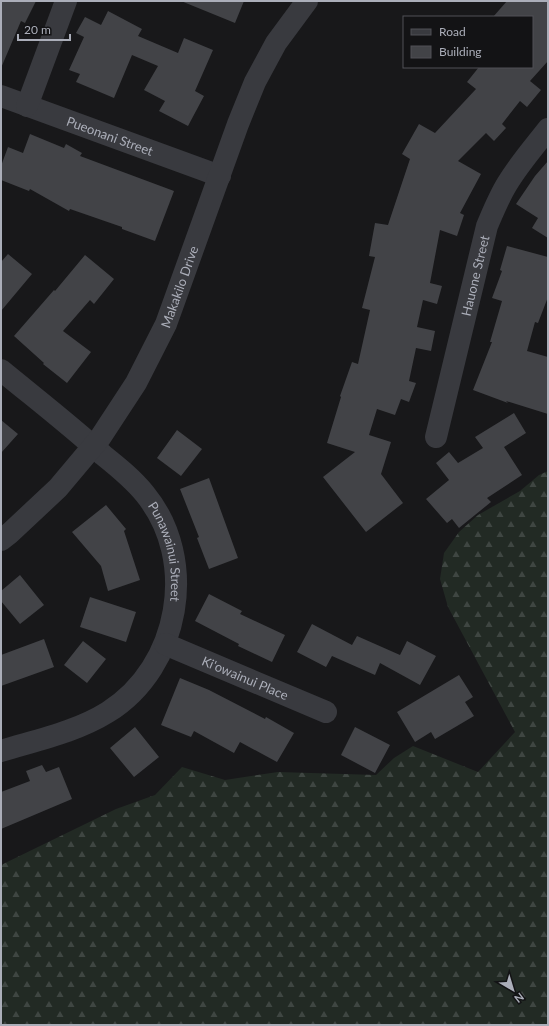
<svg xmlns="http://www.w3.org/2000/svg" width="549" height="1026" viewBox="0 0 549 1026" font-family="Lato,sans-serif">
  <defs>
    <pattern id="forest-firs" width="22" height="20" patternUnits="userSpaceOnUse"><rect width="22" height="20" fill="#222a24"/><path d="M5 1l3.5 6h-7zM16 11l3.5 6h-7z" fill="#3f4642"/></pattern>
  </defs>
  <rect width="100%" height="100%" fill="#18181a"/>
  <path fill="url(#forest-firs)" d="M 548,471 L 548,1025 L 1,1025 L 1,865 L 116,809 L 155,795 L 182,767 L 225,780 L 278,772 L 376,775 L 394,758 L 413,746 L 478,772 L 515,732 L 448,607 L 440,579 L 444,553 L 459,532 L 478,515 L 520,491 L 539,475 Z"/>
  <path fill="#424347" d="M 1,1 L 36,1 L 25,23 L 21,21 L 1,68 Z
    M 181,1 L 244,1 L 235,23 Z
    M 507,1 L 548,1 L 548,61 L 530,81 L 541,90 L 527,107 L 520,101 L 502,124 L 506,128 L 494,141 L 486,133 L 458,161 L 481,174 L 460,213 L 464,215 L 457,236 L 440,230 L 430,283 L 442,286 L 437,304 L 423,300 L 417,327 L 435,331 L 431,351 L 416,348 L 409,381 L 416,383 L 409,402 L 401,399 L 395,415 L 377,409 L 369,435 L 391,442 L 381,474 L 403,503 L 366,532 L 323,477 L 355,452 L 327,443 L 341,397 L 340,396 L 352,362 L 358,364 L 370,310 L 362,308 L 375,257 L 369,256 L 375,223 L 388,225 L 410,159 L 402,154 L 419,124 L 435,133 L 476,89 L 467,82 L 479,67 L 532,67 L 532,17 L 493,17 Z
    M 108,11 L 142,29 L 138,36 L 178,53 L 184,38 L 213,50 L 195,91 L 204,96 L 188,126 L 159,111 L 165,101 L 144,90 L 158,66 L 132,55 L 114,98 L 76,82 L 80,74 L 69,70 L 84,37 L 76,33 L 85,17 L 101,25 Z
    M 30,134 L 64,148 L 66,144 L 82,153 L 80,156 L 174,191 L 155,241 L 122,229 L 122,227 L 70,209 L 69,211 L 30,189 L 29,191 L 1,180 L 1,166 L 8,147 L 23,153 Z
    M 548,161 L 548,238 L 532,228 L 538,218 L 516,204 L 535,176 Z
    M 507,246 L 548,257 L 548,297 L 538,323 L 535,322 L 527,351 L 548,357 L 548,414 L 506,401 L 508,403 L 473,390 L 492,342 L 490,342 L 502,301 L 492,298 L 502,271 L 500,270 Z
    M 8,254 L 32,274 L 1,311 L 1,262 Z
    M 85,255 L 114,279 L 94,304 L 90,300 L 63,331 L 91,352 L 67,383 L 43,364 L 44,363 L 14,336 L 54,290 L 55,291 Z
    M 514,413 L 526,433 L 504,447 L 522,475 L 487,498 L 491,502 L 459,528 L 452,519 L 447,523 L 426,499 L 449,480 L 436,463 L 449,452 L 458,463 L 483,448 L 475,437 Z
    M 1,420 L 18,434 L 1,453 Z
    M 177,430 L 202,449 L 181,476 L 157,458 Z
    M 209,478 L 238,558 L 209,569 L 197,538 L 199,537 L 180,489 Z
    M 106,505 L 126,529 L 124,531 L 140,580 L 108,591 L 101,566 L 72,532 Z
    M 20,575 L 44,605 L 20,624 L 1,601 L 1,591 Z
    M 209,594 L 242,611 L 240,614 L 285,635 L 272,662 L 238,646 L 239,644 L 195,621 Z
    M 90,597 L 136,612 L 126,642 L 80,627 Z
    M 312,624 L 352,645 L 357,636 L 400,655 L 407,641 L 436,656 L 420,685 L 380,663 L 375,675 L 332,656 L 326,667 L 297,652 Z
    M 44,639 L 54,667 L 1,686 L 1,655 Z
    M 83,641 L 106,659 L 87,683 L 64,665 Z
    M 459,675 L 473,697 L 465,702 L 474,716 L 435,739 L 431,732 L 415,742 L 397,712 Z
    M 180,678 L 209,690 L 265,719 L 266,717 L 294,733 L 277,762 L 240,742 L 234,753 L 194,731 L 191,737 L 161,725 Z
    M 135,727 L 159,757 L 134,777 L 110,748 Z
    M 355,727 L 390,745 L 375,773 L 341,755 Z
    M 42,765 L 46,772 L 59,767 L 72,799 L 1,829 L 1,792 L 30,781 L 26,771 Z"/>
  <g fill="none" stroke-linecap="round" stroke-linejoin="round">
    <g stroke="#393a3f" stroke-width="22">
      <path id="s1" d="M 1,96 L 220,176"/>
      <path d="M 27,106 L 66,1"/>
      <path id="s2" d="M 1,370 C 35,398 70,425 103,455 C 118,467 133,479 145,494 C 199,560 180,667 108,712 C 76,732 37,740 1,751"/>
      <path id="s3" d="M 436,437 L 487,226 C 493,212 499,197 507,184 C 519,164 534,147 548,129"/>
      <path id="s4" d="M 1,540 L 10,533 L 58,488 L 100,438 L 136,383 L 166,324 L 238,124 L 255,82 L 276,43 L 307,1"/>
      <path id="s5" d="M 165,644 L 326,712"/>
    </g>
  </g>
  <g text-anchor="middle" stroke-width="4" stroke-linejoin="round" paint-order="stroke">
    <g font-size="13" fill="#abaeb9" stroke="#131315">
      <text dy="5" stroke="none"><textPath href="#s1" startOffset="116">Pueonani Street</textPath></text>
      <text dy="5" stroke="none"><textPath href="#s3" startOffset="166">Hauone Street</textPath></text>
      <text dy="5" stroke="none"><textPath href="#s4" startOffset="314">Makakilo Drive</textPath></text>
      <text dy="5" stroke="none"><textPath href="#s2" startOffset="253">Punawainui Street</textPath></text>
      <text dy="5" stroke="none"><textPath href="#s5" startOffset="87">Ki'owainui Place</textPath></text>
    </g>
  </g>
  <rect width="549" height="1026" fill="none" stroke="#abaeb9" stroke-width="4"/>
  <rect x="403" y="16" width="130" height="52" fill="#131315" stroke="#505157"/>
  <rect x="411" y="29" width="20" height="6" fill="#393a3f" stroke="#505157"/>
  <text x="439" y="36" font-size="12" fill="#abaeb9">Road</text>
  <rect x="411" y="46" width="20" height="12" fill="#424347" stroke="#505157"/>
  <text x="439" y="56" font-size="12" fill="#abaeb9">Building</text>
  <g transform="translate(513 990) rotate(142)" stroke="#131315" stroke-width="3" paint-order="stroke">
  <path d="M0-3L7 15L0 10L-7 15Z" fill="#abaeb9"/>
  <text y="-6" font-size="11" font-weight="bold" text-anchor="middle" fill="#abaeb9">N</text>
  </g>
  <path d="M18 34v6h52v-6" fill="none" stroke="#abaeb9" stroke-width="2"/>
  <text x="24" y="34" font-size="12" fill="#abaeb9" stroke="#131315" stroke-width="3" paint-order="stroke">20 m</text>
</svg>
